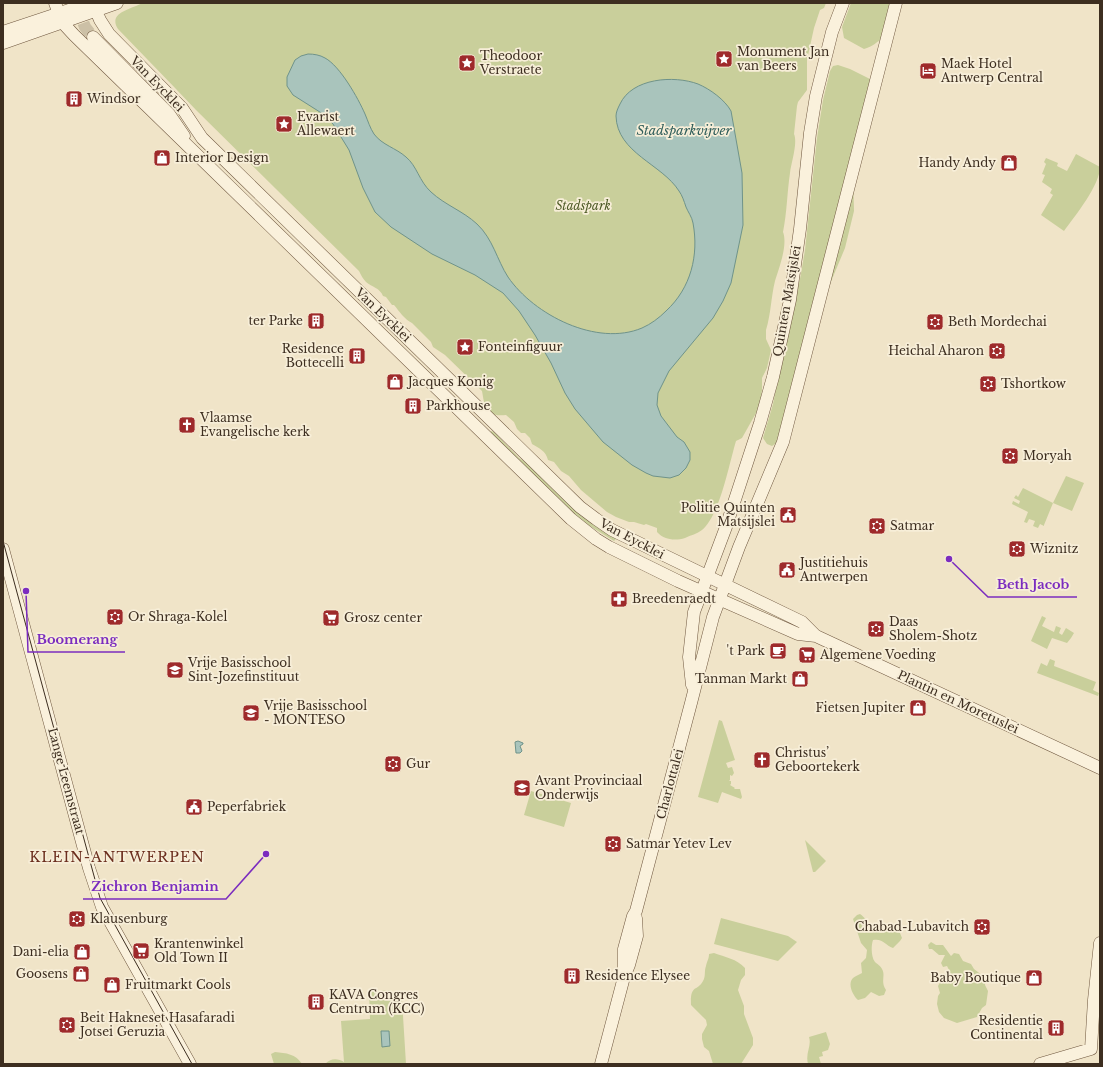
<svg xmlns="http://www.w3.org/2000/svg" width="1103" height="1067" viewBox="0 0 1103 1067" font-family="'Libre Baskerville',serif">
  <rect width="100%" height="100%" fill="#f0e4c8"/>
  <path fill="#c9cf9b" d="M 142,3 L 826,3 L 824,8 L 820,10 L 814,28 L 807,60 L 807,90 L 798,102 L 797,106 L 794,134 C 798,143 791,163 790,173 C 787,193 787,213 783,232 C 788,245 779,268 775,281 C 771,297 771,314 766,330 L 766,339 L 771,350 L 767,368 L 762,378 L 762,390 L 760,406 L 742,438 L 736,441 C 729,464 720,515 702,530 C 697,534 691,535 685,538 C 675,541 664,540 657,532 L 657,528 L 646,524 L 644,525 L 634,522 L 629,522 L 616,517 L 607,512 L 581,490 L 569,476 L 561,471 L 554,462 L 548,460 C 546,451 539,448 532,444 L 530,438 L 525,433 L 521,433 L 517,429 L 514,422 L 506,415 C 485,417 485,408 482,391 L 445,355 L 433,347 L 431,342 L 412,323 C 405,320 399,311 394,305 L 392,305 L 386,297 L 383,296 C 380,288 372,287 366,282 C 363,279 361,275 359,271 L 196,110 L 176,89 L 118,29 C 107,12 133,9 142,3 Z
    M 851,3 L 890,3 L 889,16 L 884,38 C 875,42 875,46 864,49 L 844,38 L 842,27 Z
    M 838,65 L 850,69 L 870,79 L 877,92 L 853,176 L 854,211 L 845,248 L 830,284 L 778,442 L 772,446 L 767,444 L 763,438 L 773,404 L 790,316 L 800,279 L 805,250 L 817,138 L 823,100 L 830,71 L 833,66 Z
    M 1076,154 L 1100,167 C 1100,185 1075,216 1064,231 L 1041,215 L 1053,195 L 1050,193 L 1052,189 L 1042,182 L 1045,175 L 1042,174 L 1046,164 L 1044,162 L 1046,158 L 1058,163 L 1057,166 L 1067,171 Z
    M 491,431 L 494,432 L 519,458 L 527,463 L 585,518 L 616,539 L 614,541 L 585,523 L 574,515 L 490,433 Z
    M 1066,476 L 1084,483 L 1072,511 L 1053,503 L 1044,525 L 1044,526 L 1040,524 L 1038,528 L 1033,526 L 1035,521 L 1029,519 L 1027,523 L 1024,522 L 1028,512 L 1012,504 L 1013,501 L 1019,504 L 1020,501 L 1014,498 L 1016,495 L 1018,497 L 1023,488 L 1053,503 Z
    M 1042,616 L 1046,618 L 1042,626 L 1054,632 L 1056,626 L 1061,628 L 1059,633 L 1062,635 L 1066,628 L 1074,633 L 1071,638 L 1067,643 L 1052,638 L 1047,649 L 1031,641 Z
    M 1050,659 L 1055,661 L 1054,666 L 1096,682 L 1093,690 L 1099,693 L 1098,696 L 1037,673 L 1041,663 L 1047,666 Z
    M 719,720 L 722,721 L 735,760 L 726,763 L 728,768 L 732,767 L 734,773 L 732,776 L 730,775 L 730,780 L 729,781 L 731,781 L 731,784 L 730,785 L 735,788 L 734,789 L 740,789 L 742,797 L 741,799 L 722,792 L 718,803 L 698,797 Z
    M 531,791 L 571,803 L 564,827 L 524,815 Z
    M 805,840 L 826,861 L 815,872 L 813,872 Z
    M 860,914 C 870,921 868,929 882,933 L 893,929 L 900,933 L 902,938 L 900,941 L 893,948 C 885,945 883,938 873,940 C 871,946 871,957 875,962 C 877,964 881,966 882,969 C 886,976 880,981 886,990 L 884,995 L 879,996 L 871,992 L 865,998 L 858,1000 C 853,996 847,984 853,978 C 855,976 859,975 862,973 L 861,963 L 866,958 L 867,950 L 861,943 L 853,919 L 857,915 Z
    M 721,918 L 788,936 L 797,942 L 778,961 L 714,944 Z
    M 931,942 L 936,945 L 943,945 L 951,956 L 954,953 L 959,954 L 963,961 L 971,964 L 974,969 L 983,976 L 985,981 L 985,985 L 988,991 L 986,1005 L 982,1008 L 977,1017 L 957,1023 L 944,1018 L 939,1012 L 937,1004 L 938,996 L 940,993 L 938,986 L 942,979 L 949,970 L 947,966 L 943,967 L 941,963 L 945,955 L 939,955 L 932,949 L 929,949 L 928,945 Z
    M 714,953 C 725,957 737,959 745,968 L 745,975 L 741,980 L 738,990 L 744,1006 L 744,1014 L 753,1038 L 753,1045 L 741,1064 L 713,1064 L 709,1051 L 704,1047 L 702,1039 L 702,1034 L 707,1025 L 706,1020 L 691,1005 C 690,984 697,992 703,981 C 706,976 704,971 706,966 C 707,961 709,959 709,954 Z
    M 390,990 L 391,1001 L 402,1000 L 406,1064 L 325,1064 C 330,1058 338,1058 344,1062 L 341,1021 L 370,1019 L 369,992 Z
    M 826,1032 L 830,1044 L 828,1050 L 822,1052 L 823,1056 L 819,1057 L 821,1064 L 808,1064 C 805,1053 812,1046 809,1037 Z
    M 275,1052 C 286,1053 296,1054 302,1064 L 274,1064 L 271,1054 Z"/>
  <path fill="#a9c4bc" stroke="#6f938a" d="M 308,54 C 314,54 320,55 325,58 C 340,66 358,98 365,114 C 368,121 370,128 374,134 C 382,145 396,148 406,157 C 417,166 419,181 431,192 C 445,205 463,211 477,224 C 493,239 497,260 508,277 C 534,315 597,347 642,328 C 651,324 659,318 666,311 C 691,288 699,255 693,223 C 692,217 688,212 686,207 C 684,201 682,195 679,191 C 662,164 617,153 616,116 C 616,112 618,108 620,104 C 632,78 674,75 698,84 C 710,89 725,100 731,111 L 742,173 L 743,225 L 731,283 L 723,301 L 713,318 L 669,371 L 658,393 L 657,405 L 661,416 L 677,437 L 684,442 L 690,452 L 690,460 L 686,468 L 679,475 L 670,478 L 653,476 L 646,473 L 632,465 L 603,442 L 575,409 L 565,393 L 551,363 L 535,335 L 519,311 L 503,293 L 475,275 L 432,254 L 391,227 L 375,212 L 363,188 L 349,150 L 333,124 L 323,114 L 293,95 L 287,86 L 287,77 L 295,60 L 301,56 Z
    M 518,741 L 523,743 L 523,744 L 520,746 L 522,751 L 520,753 L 516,753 L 515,742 Z
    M 381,1031 L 389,1031 L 390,1046 L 382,1047 Z"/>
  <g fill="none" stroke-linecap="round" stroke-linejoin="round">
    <path stroke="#ccc0a6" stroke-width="12" stroke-dasharray="12 6" stroke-linecap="butt" d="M 77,6 L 85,27 L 93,37"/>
    <g stroke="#6f573f" stroke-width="13">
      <path id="secondary" d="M 55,3 L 62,22 L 74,35 L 571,519 L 596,539 L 609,547 L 678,581 L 798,634 L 816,636 L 1100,768
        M 93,3 L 100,20 L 109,34 L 182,108 L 202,138 L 580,507 L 596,519 L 612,530 L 802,622 L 816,636
        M 3,32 L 90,3
        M 93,37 L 169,114 L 184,136
        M 3,43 L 117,3
        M 3,549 L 89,868 L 102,907 L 190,1064
        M 692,685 L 689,657 L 694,612 L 726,527 L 760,423 L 773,377 L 790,300 L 800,229 L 810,133 L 816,96 L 832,32 L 843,3
        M 624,977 L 624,949 L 633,916 L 636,911 L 691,703 L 713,617 L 739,547 L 783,442 L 896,3
        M 601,1064 L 624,977 L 629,965 L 637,936 L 636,918
        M 1040,1064 L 1091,1049 L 1094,1000 L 1100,943"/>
    </g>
    <use href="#secondary" stroke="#faf1dc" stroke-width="12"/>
    <path stroke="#3d2e20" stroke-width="1" d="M 3,541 L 100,898 L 192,1064"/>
  </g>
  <defs>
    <g id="sight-square" transform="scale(0.9)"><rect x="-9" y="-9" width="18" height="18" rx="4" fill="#9e2a2b" stroke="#f7eed8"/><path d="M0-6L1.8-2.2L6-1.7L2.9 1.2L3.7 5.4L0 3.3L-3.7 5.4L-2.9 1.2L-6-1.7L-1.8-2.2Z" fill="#fff"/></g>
    <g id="hotel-square" transform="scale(0.9)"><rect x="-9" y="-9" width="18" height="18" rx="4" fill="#9e2a2b" stroke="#f7eed8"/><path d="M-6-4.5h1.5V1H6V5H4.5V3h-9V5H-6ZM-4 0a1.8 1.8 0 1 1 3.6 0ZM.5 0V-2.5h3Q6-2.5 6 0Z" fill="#fff"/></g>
    <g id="building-square" transform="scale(0.9)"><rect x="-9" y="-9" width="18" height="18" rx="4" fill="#9e2a2b" stroke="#f7eed8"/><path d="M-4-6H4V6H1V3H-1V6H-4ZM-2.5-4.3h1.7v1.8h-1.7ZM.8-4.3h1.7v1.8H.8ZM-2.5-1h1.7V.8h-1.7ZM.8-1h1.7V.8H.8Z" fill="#fff"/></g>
    <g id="shop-square" transform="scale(0.9)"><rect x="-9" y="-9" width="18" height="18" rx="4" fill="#9e2a2b" stroke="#f7eed8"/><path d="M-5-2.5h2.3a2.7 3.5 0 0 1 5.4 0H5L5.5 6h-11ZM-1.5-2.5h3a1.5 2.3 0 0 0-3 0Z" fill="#fff"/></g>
    <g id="synagogue-square" transform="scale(0.9)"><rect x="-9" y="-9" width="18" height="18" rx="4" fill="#9e2a2b" stroke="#f7eed8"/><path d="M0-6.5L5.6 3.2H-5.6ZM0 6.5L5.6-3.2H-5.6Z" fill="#fff"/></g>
    <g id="church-square" transform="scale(0.9)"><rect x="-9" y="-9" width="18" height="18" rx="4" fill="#9e2a2b" stroke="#f7eed8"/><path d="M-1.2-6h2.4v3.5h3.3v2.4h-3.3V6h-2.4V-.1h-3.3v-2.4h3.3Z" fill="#fff"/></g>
    <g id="civic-square" transform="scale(0.9)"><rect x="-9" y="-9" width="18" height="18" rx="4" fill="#9e2a2b" stroke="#f7eed8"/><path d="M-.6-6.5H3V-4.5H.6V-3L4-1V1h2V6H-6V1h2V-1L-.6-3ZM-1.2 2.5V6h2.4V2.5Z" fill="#fff"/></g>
    <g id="pharmacy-square" transform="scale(0.9)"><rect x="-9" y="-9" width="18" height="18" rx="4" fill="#9e2a2b" stroke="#f7eed8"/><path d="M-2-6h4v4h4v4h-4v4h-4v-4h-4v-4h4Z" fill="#fff"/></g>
    <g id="supermarket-square" transform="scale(0.9)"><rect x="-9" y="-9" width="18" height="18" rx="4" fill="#9e2a2b" stroke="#f7eed8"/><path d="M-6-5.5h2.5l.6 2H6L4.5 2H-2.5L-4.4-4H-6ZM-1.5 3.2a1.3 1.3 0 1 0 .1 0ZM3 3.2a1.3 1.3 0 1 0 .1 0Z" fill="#fff"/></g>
    <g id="cafe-square" transform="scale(0.9)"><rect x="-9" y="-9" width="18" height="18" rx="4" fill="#9e2a2b" stroke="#f7eed8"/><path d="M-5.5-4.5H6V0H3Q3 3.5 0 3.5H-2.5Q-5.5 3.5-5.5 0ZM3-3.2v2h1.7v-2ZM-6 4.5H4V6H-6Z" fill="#fff"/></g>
    <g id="school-square" transform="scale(0.9)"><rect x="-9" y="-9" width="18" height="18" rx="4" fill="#9e2a2b" stroke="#f7eed8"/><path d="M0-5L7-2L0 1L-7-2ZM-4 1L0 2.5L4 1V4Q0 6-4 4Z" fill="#fff"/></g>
  </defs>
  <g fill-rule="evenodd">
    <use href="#sight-square" x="724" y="59"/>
    <use href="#sight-square" x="467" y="63"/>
    <use href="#hotel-square" x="928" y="71"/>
    <use href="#building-square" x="74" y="99"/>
    <use href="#sight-square" x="284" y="124"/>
    <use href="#shop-square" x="162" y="158"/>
    <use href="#shop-square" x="1009" y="163"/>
    <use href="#building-square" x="316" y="321"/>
    <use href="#synagogue-square" x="935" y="322"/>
    <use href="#sight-square" x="465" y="347"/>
    <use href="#synagogue-square" x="997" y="351"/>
    <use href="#building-square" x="357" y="356"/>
    <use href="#shop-square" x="395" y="382"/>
    <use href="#synagogue-square" x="988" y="384"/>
    <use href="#building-square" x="413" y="406"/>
    <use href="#church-square" x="187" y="425"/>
    <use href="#synagogue-square" x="1010" y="456"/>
    <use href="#civic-square" x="788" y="515"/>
    <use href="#synagogue-square" x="877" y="526"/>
    <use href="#synagogue-square" x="1017" y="549"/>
    <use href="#civic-square" x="787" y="570"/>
    <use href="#pharmacy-square" x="619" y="599"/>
    <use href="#synagogue-square" x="115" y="617"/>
    <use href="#supermarket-square" x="331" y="618"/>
    <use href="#synagogue-square" x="876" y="629"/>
    <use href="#cafe-square" x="778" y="651"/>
    <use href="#supermarket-square" x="807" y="655"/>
    <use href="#school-square" x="175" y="670"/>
    <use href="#shop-square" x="800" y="679"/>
    <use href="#shop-square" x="918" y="708"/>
    <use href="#school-square" x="251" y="713"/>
    <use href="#church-square" x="762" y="760"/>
    <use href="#synagogue-square" x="393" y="764"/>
    <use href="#school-square" x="522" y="788"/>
    <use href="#civic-square" x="194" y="807"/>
    <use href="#synagogue-square" x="613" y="844"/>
    <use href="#synagogue-square" x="77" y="919"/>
    <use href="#synagogue-square" x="982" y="927"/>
    <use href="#supermarket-square" x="141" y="951"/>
    <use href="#shop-square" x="82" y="952"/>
    <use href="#shop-square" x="81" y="974"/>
    <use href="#building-square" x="572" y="976"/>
    <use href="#shop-square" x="1034" y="978"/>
    <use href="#shop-square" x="112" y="985"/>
    <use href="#building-square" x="316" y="1002"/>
    <use href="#synagogue-square" x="67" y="1025"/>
    <use href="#building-square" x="1056" y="1028"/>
  </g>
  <g text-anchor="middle" stroke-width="3.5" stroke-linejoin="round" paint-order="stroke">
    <g font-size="12" fill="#3d2e20" stroke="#f7eed8" text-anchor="start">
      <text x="737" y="56">Monument Jan<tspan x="737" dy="14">van Beers</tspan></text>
      <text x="480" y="60">Theodoor<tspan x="480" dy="14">Verstraete</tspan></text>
      <text x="941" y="68">Maek Hotel<tspan x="941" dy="14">Antwerp Central</tspan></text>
      <text x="87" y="103">Windsor</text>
      <text x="297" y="121">Evarist<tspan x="297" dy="14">Allewaert</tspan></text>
      <text x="175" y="162">Interior Design</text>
      <text x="996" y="167" text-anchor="end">Handy Andy</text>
      <text x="303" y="325" text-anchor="end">ter Parke</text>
      <text x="948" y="326">Beth Mordechai</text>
      <text x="478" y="351">Fonteinfiguur</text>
      <text x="344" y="353" text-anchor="end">Residence<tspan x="344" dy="14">Bottecelli</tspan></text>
      <text x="984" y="355" text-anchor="end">Heichal Aharon</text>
      <text x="408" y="386">Jacques Konig</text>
      <text x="1001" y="388">Tshortkow</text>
      <text x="426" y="410">Parkhouse</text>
      <text x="200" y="422">Vlaamse<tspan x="200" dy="14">Evangelische kerk</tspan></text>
      <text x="1023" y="460">Moryah</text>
      <text x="775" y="512" text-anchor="end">Politie Quinten<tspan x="775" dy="14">Matsijslei</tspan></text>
      <text x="890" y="530">Satmar</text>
      <text x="1030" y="553">Wiznitz</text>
      <text x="800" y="567">Justitiehuis<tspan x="800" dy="14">Antwerpen</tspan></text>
      <text x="632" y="603">Breedenraedt</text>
      <text x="128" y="621">Or Shraga-Kolel</text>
      <text x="344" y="622">Grosz center</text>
      <text x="889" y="626">Daas<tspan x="889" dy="14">Sholem-Shotz</tspan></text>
      <text x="765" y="655" text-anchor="end">'t Park</text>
      <text x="820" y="659">Algemene Voeding</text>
      <text x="188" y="667">Vrije Basisschool<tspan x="188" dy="14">Sint-Jozefinstituut</tspan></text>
      <text x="787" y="683" text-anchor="end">Tanman Markt</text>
      <text x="264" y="710">Vrije Basisschool<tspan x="264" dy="14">- MONTESO</tspan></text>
      <text x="905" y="712" text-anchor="end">Fietsen Jupiter</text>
      <text x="775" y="757">Christus’<tspan x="775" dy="14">Geboortekerk</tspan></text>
      <text x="406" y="768">Gur</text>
      <text x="535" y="785">Avant Provinciaal<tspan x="535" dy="14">Onderwijs</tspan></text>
      <text x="207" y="811">Peperfabriek</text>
      <text x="626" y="848">Satmar Yetev Lev</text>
      <text x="90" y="923">Klausenburg</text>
      <text x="969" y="931" text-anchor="end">Chabad-Lubavitch</text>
      <text x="154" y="948">Krantenwinkel<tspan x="154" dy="14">Old Town II</tspan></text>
      <text x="69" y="956" text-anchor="end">Dani-elia</text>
      <text x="68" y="978" text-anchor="end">Goosens</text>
      <text x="585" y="980">Residence Elysee</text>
      <text x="1021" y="982" text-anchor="end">Baby Boutique</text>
      <text x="125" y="989">Fruitmarkt Cools</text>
      <text x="329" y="999">KAVA Congres<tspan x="329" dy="14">Centrum (KCC)</tspan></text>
      <text x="80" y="1022">Beit Hakneset Hasafaradi<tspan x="80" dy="14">Jotsei Geruzia</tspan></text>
      <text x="1043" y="1025" text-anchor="end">Residentie<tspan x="1043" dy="14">Continental</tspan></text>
    </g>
    <g font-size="12" fill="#3d2e20" stroke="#f7eed8">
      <text transform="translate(157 84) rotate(46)" y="4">Van Eycklei</text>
      <text transform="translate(787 301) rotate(-80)" y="4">Quinten Matsijslei</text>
      <text transform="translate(383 315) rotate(44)" y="4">Van Eycklei</text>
      <text transform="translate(632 539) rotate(28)" y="4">Van Eycklei</text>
      <text transform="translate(958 702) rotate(25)" y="4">Plantin en Moretuslei</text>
      <text transform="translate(66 781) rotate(75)" y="4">Lange Leemstraat</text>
      <text transform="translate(670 784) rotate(-75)" y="4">Charlottalei</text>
    </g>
    <g font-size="12" font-style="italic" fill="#4d5a26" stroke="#f7eed8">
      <text x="583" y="210">Stadspark</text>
    </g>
    <g font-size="13" font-style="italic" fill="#2f5d5a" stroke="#f7eed8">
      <text x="684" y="135">Stadsparkvijver</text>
    </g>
    <g font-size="14" letter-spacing="1" fill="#6b2e1e" stroke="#f7eed8">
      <text x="117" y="862">KLEIN-ANTWERPEN</text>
    </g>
  </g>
  <path fill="none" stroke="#7b2cbf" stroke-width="1.5" d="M949 559L988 597H1077M26 591L28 652H125M266 854L226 899H83"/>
  <g fill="#7b2cbf" stroke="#f7eed8" stroke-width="1.5">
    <circle cx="949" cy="559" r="4"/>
    <circle cx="26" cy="591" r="4"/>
    <circle cx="266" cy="854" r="4"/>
  </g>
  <g font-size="13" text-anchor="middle" font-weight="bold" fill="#7b2cbf" stroke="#f7eed8" stroke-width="3.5" stroke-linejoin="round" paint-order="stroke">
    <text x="1033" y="589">Beth Jacob</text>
    <text x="77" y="644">Boomerang</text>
    <text x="155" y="891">Zichron Benjamin</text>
  </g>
  <rect width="1103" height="1067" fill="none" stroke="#3d2e20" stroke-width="8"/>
</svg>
